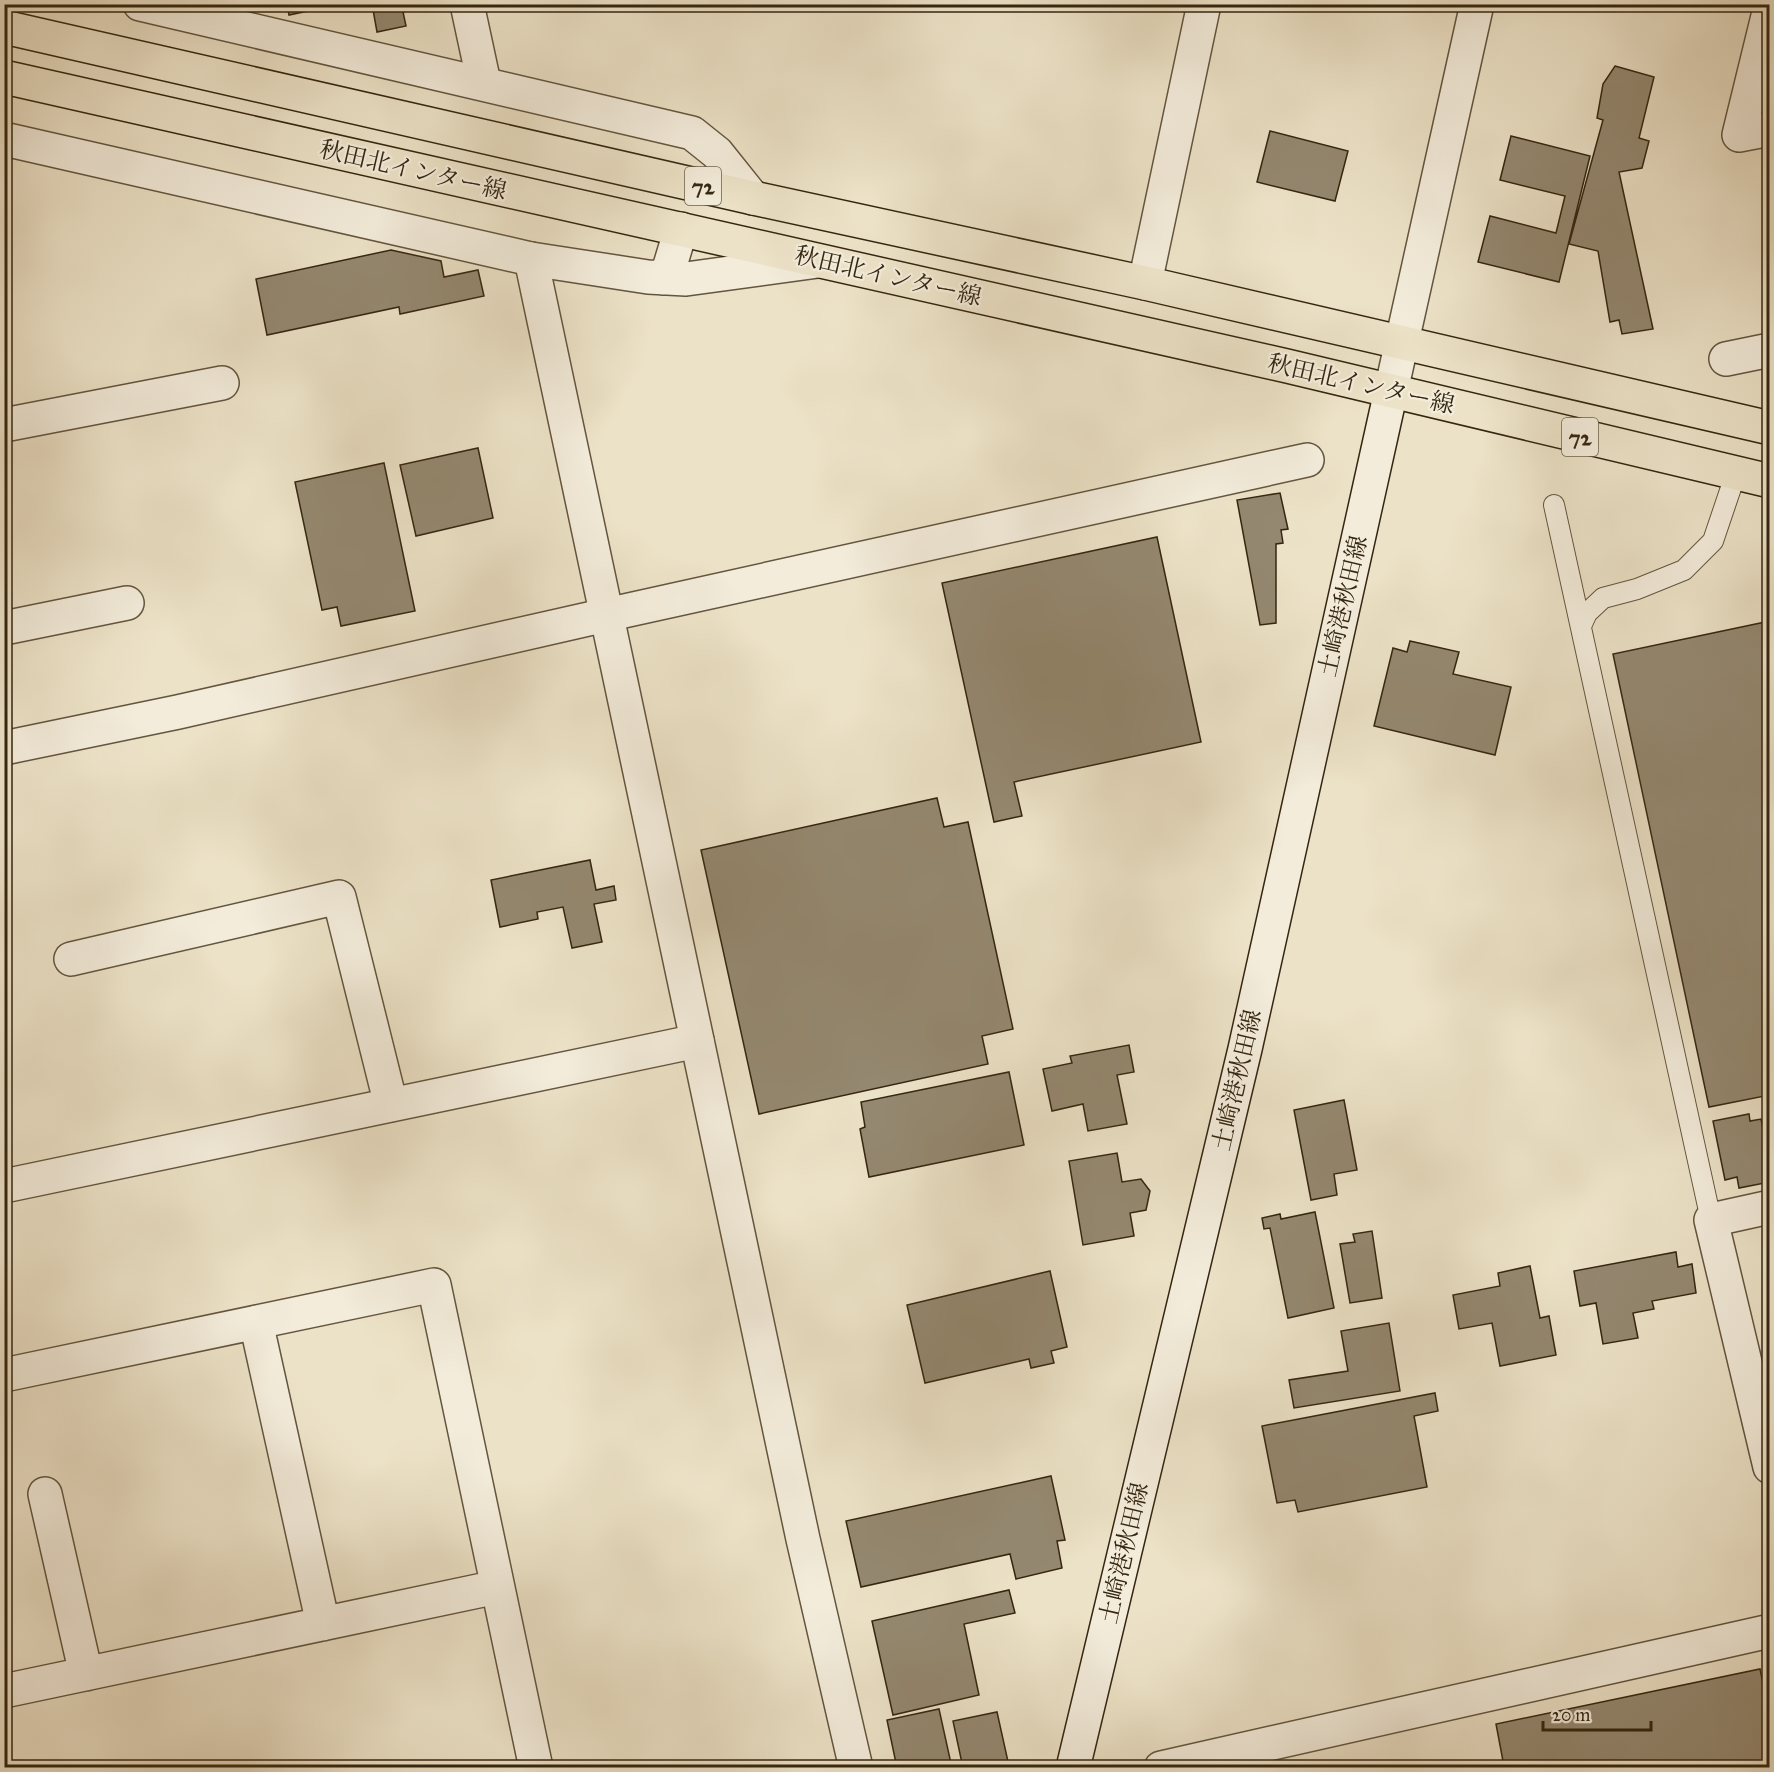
<svg xmlns="http://www.w3.org/2000/svg" width="1774" height="1772" viewBox="0 0 1774 1772" font-family="'IM FELL Great Primer','Noto Serif JP',serif">
  <rect width="100%" height="100%" fill="#ece2c7"/>
  <filter id="stains"><feTurbulence type="fractalNoise" baseFrequency=".00333" numOctaves="4"/><feColorMatrix values="0 0 0 0 .2 0 0 0 0 .09 0 0 0 0 .02 0 0 0 .5 -.17"/></filter>
  <radialGradient id="worn" r=".72"><stop offset=".6" stop-color="#630" stop-opacity="0"/><stop offset="1" stop-color="#630" stop-opacity=".3"/></radialGradient>
  <path fill="#948870" stroke="#352611" stroke-width="1.5" d="M 287,4 L 341,4 L 289,15 Z
    M 372,4 L 419,4 L 420,8 L 403,12 L 406,26 L 377,32 Z
    M 1615,66 L 1654,77 L 1639,138 L 1649,141 L 1642,168 L 1619,172 L 1653,329 L 1622,334 L 1619,320 L 1610,322 L 1598,251 L 1569,244 L 1603,120 L 1597,118 L 1603,84 Z
    M 1270,131 L 1348,151 L 1335,201 L 1257,182 Z
    M 1511,136 L 1590,156 L 1559,282 L 1478,262 L 1490,216 L 1556,233 L 1565,196 L 1500,180 Z
    M 391,250 L 441,261 L 444,277 L 478,270 L 484,296 L 400,314 L 399,307 L 267,335 L 256,279 Z
    M 478,448 L 493,518 L 416,536 L 400,465 Z
    M 384,463 L 415,611 L 341,626 L 337,607 L 322,610 L 295,482 Z
    M 1280,493 L 1288,529 L 1281,530 L 1283,543 L 1276,544 L 1276,623 L 1260,625 L 1237,500 Z
    M 1157,537 L 1201,742 L 1014,782 L 1022,816 L 994,822 L 942,583 Z
    M 1770,621 L 1770,1095 L 1709,1107 L 1613,654 Z
    M 1410,641 L 1459,652 L 1453,674 L 1511,687 L 1495,755 L 1374,726 L 1393,648 L 1407,652 Z
    M 937,798 L 944,827 L 968,822 L 1013,1029 L 982,1036 L 988,1064 L 759,1114 L 701,850 Z
    M 590,860 L 596,890 L 614,886 L 616,900 L 594,904 L 602,942 L 572,948 L 563,907 L 537,912 L 538,919 L 500,927 L 491,880 Z
    M 1129,1045 L 1134,1072 L 1117,1075 L 1127,1124 L 1088,1131 L 1083,1104 L 1052,1111 L 1043,1069 L 1072,1063 L 1070,1056 Z
    M 1009,1072 L 1024,1145 L 869,1177 L 860,1129 L 865,1127 L 861,1102 Z
    M 1344,1100 L 1357,1170 L 1334,1174 L 1337,1195 L 1311,1200 L 1294,1110 Z
    M 1749,1114 L 1750,1121 L 1761,1119 L 1770,1161 L 1770,1182 L 1739,1188 L 1737,1177 L 1725,1180 L 1713,1121 Z
    M 1117,1153 L 1122,1182 L 1141,1179 L 1150,1191 L 1146,1210 L 1130,1213 L 1134,1236 L 1083,1245 L 1069,1161 Z
    M 1315,1212 L 1334,1308 L 1288,1318 L 1270,1228 L 1264,1229 L 1262,1218 L 1280,1214 L 1281,1219 Z
    M 1372,1231 L 1382,1298 L 1350,1303 L 1340,1244 L 1355,1242 L 1353,1234 Z
    M 1676,1252 L 1678,1267 L 1692,1264 L 1696,1293 L 1652,1301 L 1654,1309 L 1633,1313 L 1638,1338 L 1603,1344 L 1596,1303 L 1580,1306 L 1574,1271 Z
    M 1530,1266 L 1540,1318 L 1549,1316 L 1556,1355 L 1500,1366 L 1492,1323 L 1459,1329 L 1453,1295 L 1500,1286 L 1498,1273 Z
    M 1050,1271 L 1067,1347 L 1051,1351 L 1054,1363 L 1031,1368 L 1029,1359 L 925,1383 L 907,1305 Z
    M 1389,1323 L 1400,1391 L 1294,1408 L 1289,1380 L 1348,1371 L 1341,1331 Z
    M 1435,1393 L 1438,1411 L 1414,1416 L 1427,1487 L 1298,1512 L 1295,1500 L 1277,1503 L 1262,1426 Z
    M 1051,1476 L 1065,1540 L 1057,1541 L 1062,1568 L 1016,1579 L 1010,1554 L 861,1587 L 846,1521 Z
    M 1009,1590 L 1015,1613 L 964,1624 L 979,1695 L 893,1715 L 872,1621 Z
    M 1760,1669 L 1770,1717 L 1770,1768 L 1473,1768 L 1503,1761 L 1496,1724 Z
    M 939,1709 L 952,1768 L 897,1768 L 887,1720 Z
    M 997,1712 L 1009,1766 L 963,1768 L 953,1721 Z"/>
  <g fill="none" stroke-linecap="round" stroke-linejoin="round">
    <g stroke="#63553e" stroke-width="22">
      <path id="service" d="M 1554,505 L 1711,1220
        M 1581,626 L 1587,613 L 1603,598 L 1637,589 L 1684,570 L 1713,541 L 1736,473"/>
    </g>
    <g stroke="#63553e" stroke-width="36">
      <path id="minor" d="M 140,4 L 692,133 L 717,153 L 753,198
        M 1770,8 L 1739,135 L 1770,129
        M 4,139 L 531,259 L 648,277 L 686,279 L 818,261
        M 663,278 L 669,269 L 681,229
        M 1145,283 L 1204,4
        M 1726,359 L 1770,350
        M 4,425 L 222,383
        M 606,615 L 1307,460
        M 4,628 L 127,603
        M 71,959 L 339,897 L 391,1105
        M 4,1186 L 697,1041
        M 1770,1207 L 1711,1220 L 1770,1467
        M 256,1322 L 323,1624
        M 4,1375 L 434,1285 L 536,1768
        M 45,1494 L 86,1674
        M 4,1691 L 497,1587
        M 1161,1768 L 1770,1631"/>
    </g>
    <g stroke="#63553e" stroke-width="36">
      <path id="tertiary" d="M 467,4 L 484,83
        M 531,259 L 803,1539 L 856,1768
        M 1391,391 L 1477,4
        M 4,748 L 178,712 L 606,615"/>
    </g>
    <g stroke="#352611" stroke-width="36">
      <path id="secondary" d="M 1073,1768 L 1245,1049 L 1391,391"/>
    </g>
    <g stroke="#352611" stroke-width="36">
      <path id="primary" d="M 4,27 L 753,198 L 1145,283 L 1770,428
        M 4,77 L 1287,366 L 1770,481"/>
    </g>
    <use href="#service" stroke="#f3ecdb" stroke-width="20"/>
    <use href="#minor" stroke="#f3ecdb" stroke-width="33"/>
    <use href="#tertiary" stroke="#f3ecdb" stroke-width="33"/>
    <use href="#secondary" stroke="#f3ecdb" stroke-width="33"/>
    <use href="#primary" stroke="#ece2c7" stroke-width="33"/>
  </g>
  <g text-anchor="middle" stroke-width="4.5" stroke-linejoin="round" paint-order="stroke">
    <g fill="#f3ecdb" stroke="#6e614e" stroke-width="1.5">
      <rect x="685" y="167" width="36" height="38" rx="4.5"/>
      <rect x="1562" y="418" width="36" height="38" rx="4.5"/>
    </g>
    <g font-size="22" font-weight="bold" fill="#352611">
      <text x="703" y="194">72</text>
      <text x="1580" y="445">72</text>
    </g>
    <g font-size="24" fill="#352611" stroke="#f3ecdb">
      <text transform="translate(413 170) rotate(13)" y="8">秋田北インター線</text>
      <text transform="translate(888 276) rotate(13)" y="8">秋田北インター線</text>
      <text transform="translate(1361 384) rotate(13)" y="8">秋田北インター線</text>
      <text transform="translate(1343 606) rotate(-77)" y="8">土崎港秋田線</text>
      <text transform="translate(1237 1080) rotate(-77)" y="8">土崎港秋田線</text>
      <text transform="translate(1124 1553) rotate(-77)" y="8">土崎港秋田線</text>
    </g>
  </g>
  <rect width="1774" height="1772" fill="none" stroke="#ece2c7" stroke-width="24"/>
  <rect x="6" y="6" width="1762" height="1760" fill="none" stroke="#352611" stroke-width="3"/>
  <rect x="12" y="12" width="1750" height="1748" fill="none" stroke="#352611" stroke-width="1.5"/>
  <path d="M1543 1721v9h108v-9" fill="none" stroke="#352611" stroke-width="3"/>
  <text x="1552" y="1721" font-size="18" fill="#352611" stroke="#f3ecdb" stroke-width="4.5" paint-order="stroke">20 m</text>
  <rect width="100%" height="100%" filter="url(#stains)"/>
  <rect width="100%" height="100%" fill="url(#worn)"/>
</svg>
